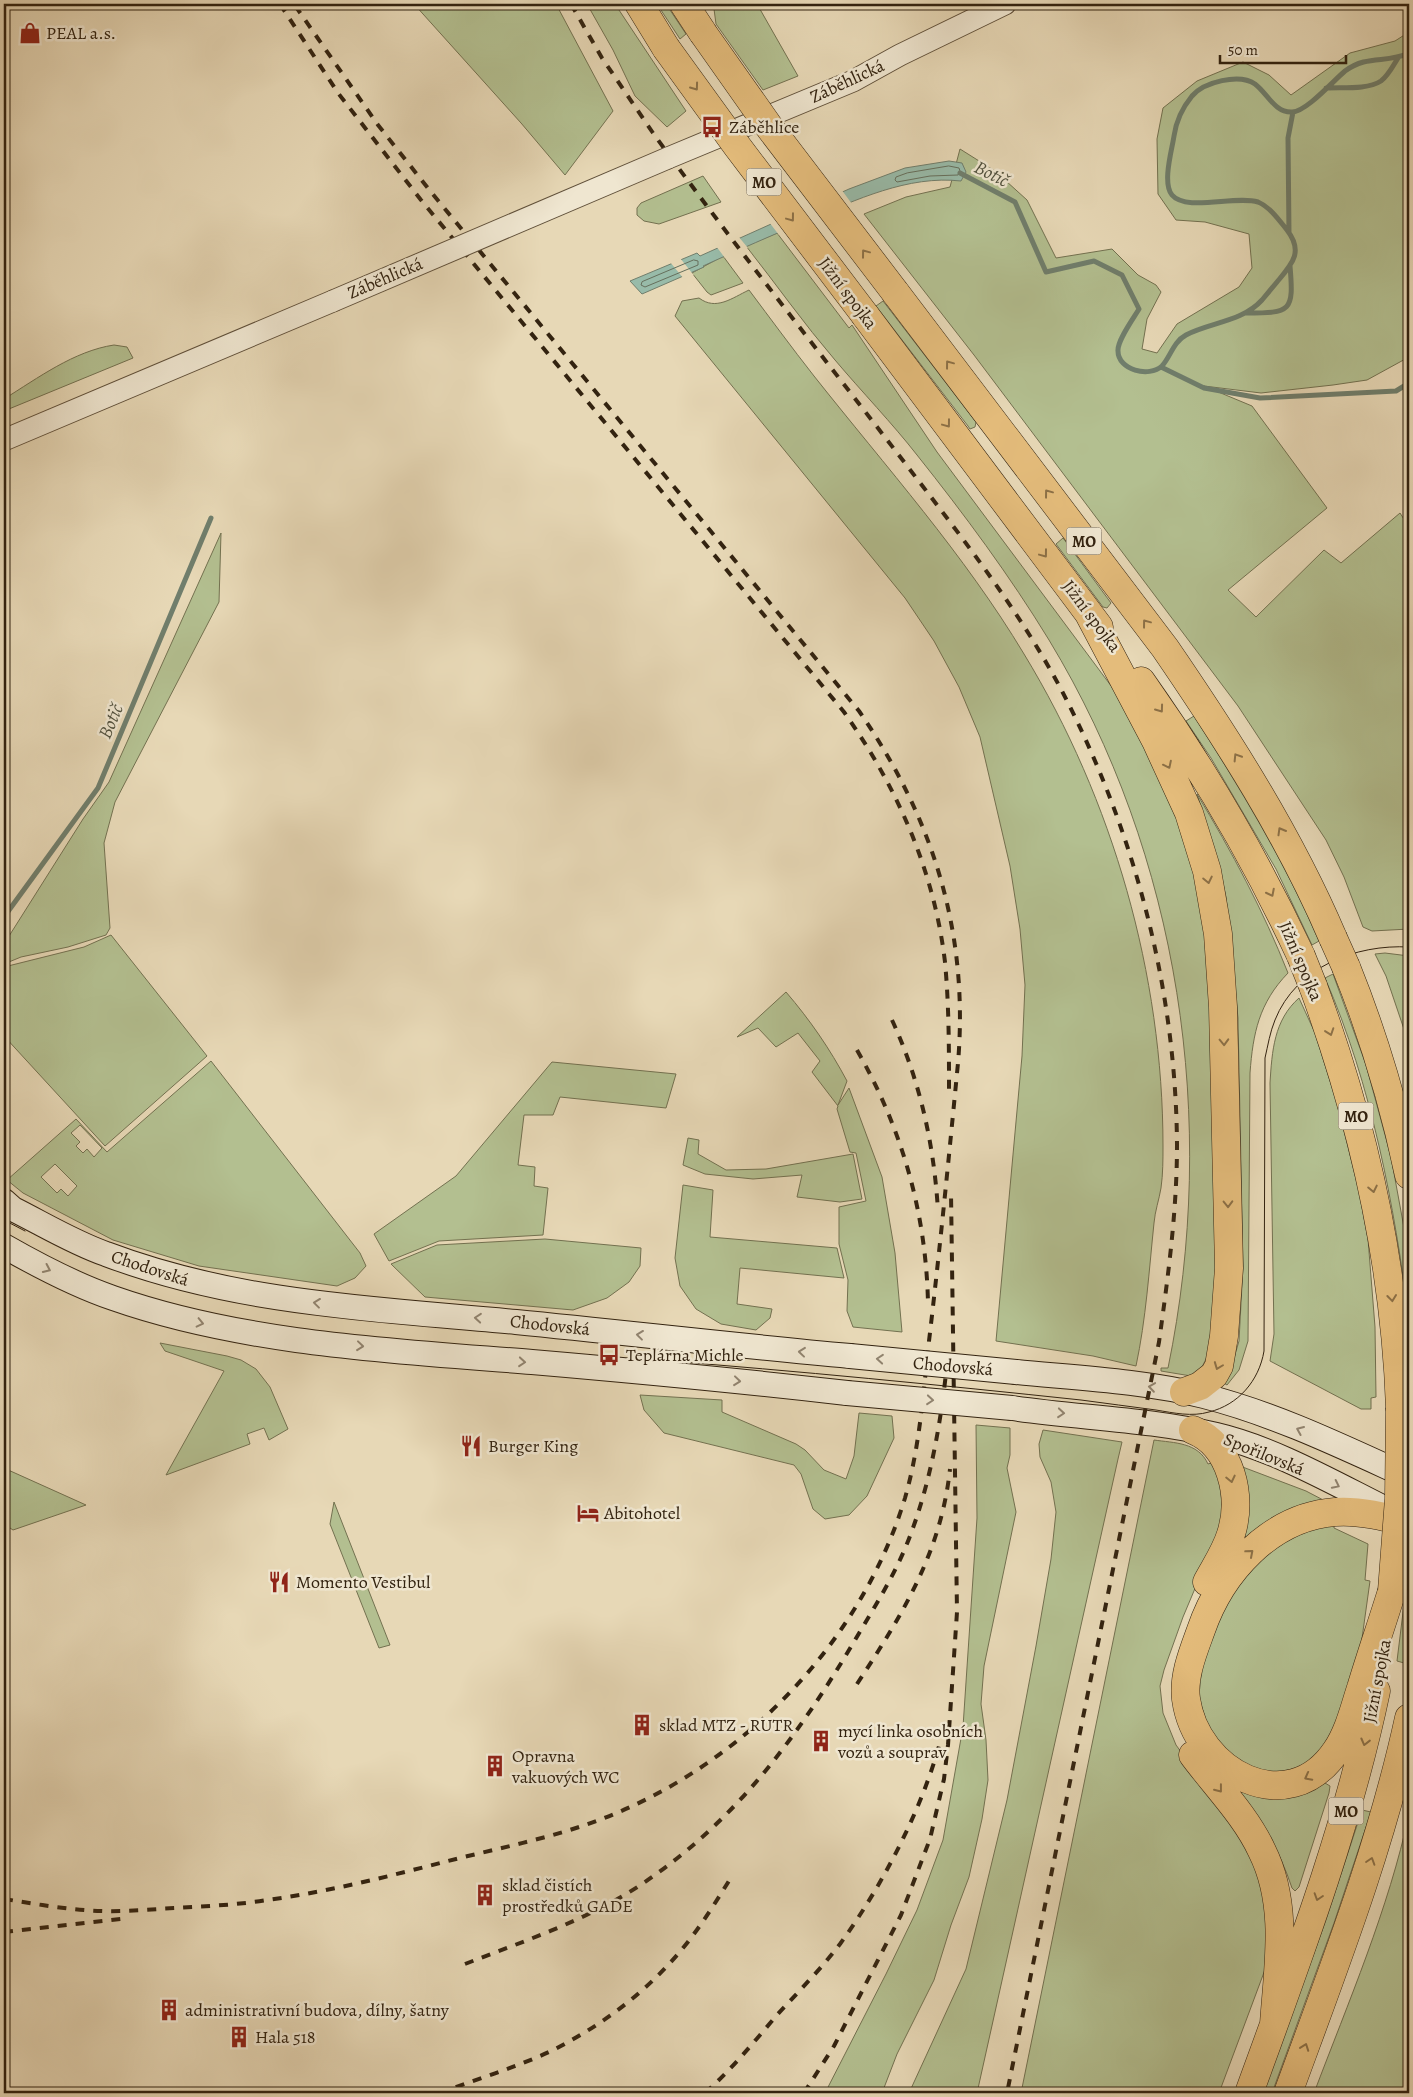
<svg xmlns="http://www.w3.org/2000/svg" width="1413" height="2097" viewBox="0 0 1413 2097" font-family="Alegreya,serif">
  <rect width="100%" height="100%" fill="#e7d8b6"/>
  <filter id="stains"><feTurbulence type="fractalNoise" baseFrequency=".004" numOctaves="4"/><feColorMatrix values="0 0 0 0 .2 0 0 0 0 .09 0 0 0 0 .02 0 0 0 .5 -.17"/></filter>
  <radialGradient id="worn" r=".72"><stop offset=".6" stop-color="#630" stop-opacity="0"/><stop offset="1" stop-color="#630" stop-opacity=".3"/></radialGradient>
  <path fill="#b3bf90" stroke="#737150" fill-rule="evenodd" d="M 414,4 L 556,4 L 613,111 L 565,175 L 521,123 Z
    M 587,4 L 615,4 L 686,111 L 667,127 L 635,96 L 613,50 Z
    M 657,4 L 666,4 L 686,34 L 680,39 Z
    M 710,4 L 757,4 L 798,76 L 763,90 L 716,24 L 714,9 Z
    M 1409,32 L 1409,357 L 1367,380 L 1333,385 L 1261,393 L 1204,386 L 1252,406 L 1327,508 L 1228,590 L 1256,617 L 1324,550 L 1341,563 L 1400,513 L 1409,527 L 1409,929 L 1372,931 L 1363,927 L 1344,877 L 1326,840 L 1238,706 L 974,355 L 864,214 L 906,197 L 950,187 L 960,149 L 995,171 L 1027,200 L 1056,258 L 1112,249 L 1138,275 L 1156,285 L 1161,292 L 1147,319 L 1142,349 L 1157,353 L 1177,324 L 1239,287 L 1252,268 L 1249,234 L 1205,222 L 1176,220 L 1158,194 L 1157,139 L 1163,108 L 1197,81 L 1243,62 L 1269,75 L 1291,95 L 1350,53 L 1395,41 Z
    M 703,176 L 721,202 L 659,224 L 644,221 L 637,215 L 637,208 L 641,203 Z
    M 777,233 L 849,328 L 852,325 L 937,452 L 1132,714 L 1154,750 L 1208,908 L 1219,1251 L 1213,1345 L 1197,1377 L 1161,1371 L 1161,1368 L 1168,1368 C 1219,1121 1180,856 1049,640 C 1010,576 964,514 917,455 C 892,423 862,392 835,360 C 804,324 776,284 746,246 Z
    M 723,256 L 743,283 L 711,295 L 707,292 L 692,273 Z
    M 749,290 C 770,318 792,348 814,376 C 886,467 964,554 1024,654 C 1113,800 1163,975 1163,1146 C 1163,1159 1163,1174 1161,1188 C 1159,1200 1155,1211 1154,1223 C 1149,1271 1146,1319 1136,1366 L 1093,1356 L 996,1341 L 1022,1056 L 1025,985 L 1020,929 L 1010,866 L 980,737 L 959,687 L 934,641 L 905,598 L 675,316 L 682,301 L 699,298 C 716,311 732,298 749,290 Z
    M 883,301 L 976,422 L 975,427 L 970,429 L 968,426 L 876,306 Z
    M 114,345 L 127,347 L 133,358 L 4,411 L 4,399 C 38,378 74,351 114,345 Z
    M 221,533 L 219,602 L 115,802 L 104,843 L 110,928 L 106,935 L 68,947 L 21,957 L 4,964 L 4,944 L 83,819 L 109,782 Z
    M 1063,538 L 1111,603 L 1107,608 L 1103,607 L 1056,544 Z
    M 1194,716 C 1240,788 1285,862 1319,941 L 1312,945 L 1276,869 L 1211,758 L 1186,721 Z
    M 1197,794 C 1232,852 1263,910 1288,973 C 1259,1003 1253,1033 1250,1073 L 1248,1341 L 1239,1370 L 1227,1385 L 1222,1382 L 1232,1365 L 1239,1341 L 1243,1266 L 1238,1018 L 1226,897 L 1219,866 Z
    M 111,935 L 207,1056 L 105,1146 L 4,1036 L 4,967 L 84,947 Z
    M 1385,953 L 1409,956 L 1409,1044 L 1386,976 L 1375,954 Z
    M 1333,974 L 1366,1065 L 1391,1157 L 1409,1255 L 1409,1319 C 1394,1204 1372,1086 1325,978 Z
    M 786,992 C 810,1020 830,1049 847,1081 L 838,1105 L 849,1088 L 882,1177 L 895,1253 L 902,1332 L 853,1327 L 847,1311 L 848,1280 L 839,1244 L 839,1207 L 866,1201 L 856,1153 L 850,1152 L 837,1109 L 838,1106 L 812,1072 L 820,1061 L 798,1033 L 776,1047 L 758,1028 L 737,1037 Z
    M 1299,998 L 1315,1033 L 1337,1103 L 1359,1191 L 1368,1239 L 1375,1327 L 1376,1397 L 1371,1398 L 1371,1409 L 1361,1409 L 1270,1361 L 1274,1334 L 1270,1083 C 1272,1051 1274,1020 1299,998 Z
    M 211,1061 L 360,1253 L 366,1266 L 355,1278 L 337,1286 L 199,1266 L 113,1240 L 23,1193 L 7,1180 L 76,1119 L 107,1152 ZM 80,1125 L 102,1148 L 94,1157 L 87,1149 L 83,1153 L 76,1146 L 80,1142 L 71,1133 ZM 55,1164 L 77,1186 L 68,1196 L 61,1189 L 57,1193 L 41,1177 Z
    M 552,1062 L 676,1074 L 666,1108 L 560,1097 L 553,1115 L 524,1115 L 518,1165 L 535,1167 L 534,1186 L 548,1188 L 543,1235 L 439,1241 L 389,1261 L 374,1234 L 456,1176 Z
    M 688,1138 L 699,1140 L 698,1154 L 726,1170 L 766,1169 L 853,1154 L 862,1199 L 840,1202 L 797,1197 L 802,1175 L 753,1179 L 705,1174 L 683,1165 Z
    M 683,1185 L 713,1190 L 710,1237 L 837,1248 L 844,1278 L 740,1268 L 737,1304 L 772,1309 L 770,1318 L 756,1330 L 721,1324 L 696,1309 L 680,1286 L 675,1258 Z
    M 545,1239 L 641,1248 L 640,1266 L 629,1282 L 607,1298 L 573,1310 L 425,1297 L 391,1264 L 437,1245 Z
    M 160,1343 L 227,1356 L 241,1360 L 256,1369 L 270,1387 L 288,1429 L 269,1440 L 264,1428 L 247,1434 L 250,1444 L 166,1475 L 224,1371 L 165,1351 Z
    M 640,1395 L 722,1400 L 722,1412 L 796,1444 L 805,1450 L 824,1470 L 846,1479 L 854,1456 L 859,1413 L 892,1416 L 894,1438 L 867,1496 L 849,1515 L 825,1519 L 813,1509 L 801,1474 L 794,1465 L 664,1433 L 644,1410 Z
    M 976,1425 L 1010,1428 L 1010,1455 L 1007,1468 L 1016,1512 L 984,1666 L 981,1704 L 986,1740 L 988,1780 L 982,1819 L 969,1877 L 951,1925 L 934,1980 L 897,2054 L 882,2093 L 825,2093 L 886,1974 L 917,1910 L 943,1840 L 963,1727 L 977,1518 Z
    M 1043,1430 L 1122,1442 L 1118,1459 L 977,2093 L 909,2093 L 966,1969 L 1007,1800 L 1036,1646 L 1051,1559 L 1056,1512 L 1051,1482 L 1040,1457 L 1039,1444 Z
    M 1154,1440 C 1174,1443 1198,1442 1208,1464 L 1214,1462 L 1220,1478 L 1223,1522 L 1183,1617 L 1164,1670 L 1160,1686 L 1163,1713 L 1176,1745 L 1244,1837 L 1268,1888 L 1266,1967 L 1219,2093 L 1081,2093 L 1066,2089 L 1065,2093 L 1021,2093 Z
    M 1240,1466 L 1306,1491 L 1329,1503 L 1246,1537 L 1244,1536 Z
    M 6,1469 L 86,1505 L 13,1530 L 4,1524 L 4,1473 Z
    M 334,1502 L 390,1645 L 379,1648 L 330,1524 Z
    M 1334,1521 L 1334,1528 L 1368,1544 L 1365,1580 L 1370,1581 L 1358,1667 L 1334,1739 L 1301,1767 L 1275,1773 L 1248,1769 L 1211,1737 L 1196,1688 L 1220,1608 L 1268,1547 Z
    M 1405,1596 L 1409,1598 L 1409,1636 L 1404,1663 L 1397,1661 Z
    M 1325,1783 L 1330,1786 L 1329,1793 L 1299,1887 L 1295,1891 L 1292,1888 C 1279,1849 1264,1826 1239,1793 L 1242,1791 L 1301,1790 Z
    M 1362,1810 L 1371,1812 L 1334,1923 L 1272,2093 L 1263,2093 L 1326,1920 Z
    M 1409,1814 L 1409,2086 L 1406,2093 L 1314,2093 C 1348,2003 1389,1908 1409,1814 Z"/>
  <path fill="#98bba9" stroke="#707e6c" d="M 949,161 L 962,163 L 966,172 L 961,181 C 908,175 856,200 808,220 C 773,235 738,250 703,266 L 704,267 L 642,294 L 630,281 L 697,253 L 700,256 L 849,189 L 905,168 Z"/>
  <path fill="#e7d8b6" d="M 841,189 L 852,204 L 779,235 L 769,222 Z
    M 738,236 L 748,248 L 725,258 L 716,246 Z
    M 680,258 L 692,273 L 694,275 L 684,279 L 670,262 Z"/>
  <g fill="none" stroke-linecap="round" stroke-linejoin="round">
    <path stroke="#666f5c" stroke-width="1" d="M 949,166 L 959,168 L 960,171 L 958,175 L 930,176 L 897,182 L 895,180 L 896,177 L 907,173 Z
      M 694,260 L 698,261 L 698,265 L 645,287 L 641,285 L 642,282 Z"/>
    <path stroke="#707e6c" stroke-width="5" d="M 1326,88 C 1342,87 1367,90 1381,81 C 1388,76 1393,66 1398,58
      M 960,173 L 1015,202 L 1046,272 L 1094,261 L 1122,275 L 1139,309 C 1133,319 1117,341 1118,351 C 1118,370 1149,378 1162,366 C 1171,356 1173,342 1186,335 C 1211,322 1242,322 1262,300 C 1267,294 1272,288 1277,282 C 1292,264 1304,252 1287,230 C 1279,220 1270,207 1258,202 C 1236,195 1186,212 1172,195 C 1162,183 1172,150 1174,136 C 1176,122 1183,107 1192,96 C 1204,82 1239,73 1255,84 C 1267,93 1275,113 1292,112 C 1306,112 1333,81 1345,71 C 1368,54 1386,64 1409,53
      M 1289,233 L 1288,138 L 1293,112
      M 1246,313 C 1291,313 1294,312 1290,266
      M 1161,367 L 1204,388 L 1260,398 L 1396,391 L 1409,383
      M 4,917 L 98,788 L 211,518"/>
    <g stroke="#60503a" stroke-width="23">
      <path id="tertiary" d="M 668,158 L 853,81 L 900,55 L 1005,4
        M 4,440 L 333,301"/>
    </g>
    <g stroke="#332310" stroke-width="26">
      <path id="secondary" d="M 4,1201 L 13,1209 C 43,1224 74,1243 106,1254 C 238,1304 377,1309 516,1322 C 628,1333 739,1346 850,1356
        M 4,1246 C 39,1266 75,1285 113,1298 C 244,1344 394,1351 532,1362 C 637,1371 742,1381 847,1393
        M 1016,1372 C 1078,1378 1143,1381 1204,1396 C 1275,1414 1343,1447 1409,1477
        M 1012,1408 C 1080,1418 1149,1419 1216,1435 C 1276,1449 1339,1486 1394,1513"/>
    </g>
    <g stroke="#332310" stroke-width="29">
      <path id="trunk" d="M 639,4 L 666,48
        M 684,4 L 703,33
        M 895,292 L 1165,648 C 1228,740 1289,835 1333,938
        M 865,315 L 1099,627
        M 1089,614 L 1156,741 L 1189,813 L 1207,871 L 1218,934 L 1223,1007 L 1229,1268 L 1224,1336 L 1219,1366 L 1214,1375 L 1200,1386 L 1184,1392
        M 1141,681 C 1204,770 1255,857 1301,956
        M 1346,967 C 1373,1034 1394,1104 1409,1175
        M 1313,986 C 1363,1122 1395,1263 1400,1408
        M 1193,1430 C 1231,1445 1243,1497 1231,1534 C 1226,1551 1215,1567 1207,1582
        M 1392,1591 C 1382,1623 1371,1655 1361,1688 C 1354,1709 1349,1732 1336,1751 C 1288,1822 1196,1772 1186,1699 C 1183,1676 1193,1652 1201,1630 C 1221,1572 1270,1517 1335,1512 C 1359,1510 1386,1517 1409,1523
        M 1193,1755 C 1216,1786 1246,1816 1262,1851 C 1289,1905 1278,1966 1274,2024
        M 1249,2093 C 1297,1961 1347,1829 1376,1691
        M 1288,2093 C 1333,1970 1381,1847 1409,1718"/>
    </g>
    <use href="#tertiary" stroke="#efe6d0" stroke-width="21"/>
    <use href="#secondary" stroke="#efe6d0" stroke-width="24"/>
    <use href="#trunk" stroke="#e4bc7b" stroke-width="28"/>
    <path stroke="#332310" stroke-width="1" d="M 4,1220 L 25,1231
      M 656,1360 C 798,1371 940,1385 1081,1400 C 1106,1403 1131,1407 1156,1410 C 1174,1413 1192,1417 1209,1412 C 1238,1405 1259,1381 1264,1351 L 1265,1058 C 1268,1045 1270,1032 1275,1020 C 1296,967 1356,944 1409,947"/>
    <path stroke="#332310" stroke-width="4" stroke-dasharray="9 9" stroke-linecap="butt" d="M 280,4 L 338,93 L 421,200 L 844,712 C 897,787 934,870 945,962 C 949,1005 949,1048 949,1091
      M 571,4 L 602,58 L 653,133 C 732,242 816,348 898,454 C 956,530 1017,606 1062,691 C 1134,830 1176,987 1177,1145 C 1177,1211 1168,1277 1159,1342 L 1007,2093
      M 892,1020 C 920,1081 934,1144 938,1211
      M 857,1050 C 902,1129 926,1212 928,1303
      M 857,1684 C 902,1615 941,1553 950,1469
      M 4,1899 C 36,1904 69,1910 101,1911 C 126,1912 152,1909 177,1908 C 207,1906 237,1905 267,1900 C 327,1892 386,1877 444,1862 C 502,1847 564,1836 619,1812 C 752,1755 863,1637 905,1498 C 920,1446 923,1394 929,1341 C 940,1248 949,1156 958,1063 C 969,932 933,818 859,711 L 431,192 L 378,125 L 294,4
      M 4,1932 L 121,1919
      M 465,1964 C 524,1941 585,1921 639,1886 C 737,1821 799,1735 858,1635 C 877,1603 897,1571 910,1536 C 932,1478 942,1416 948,1354
      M 439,2093 C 475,2080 514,2068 549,2052 C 600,2027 647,1992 683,1948 C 702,1925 717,1900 732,1876
      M 705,2093 C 731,2070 754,2042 777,2015 C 798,1992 821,1969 840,1944 C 885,1882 929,1797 945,1722
      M 804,2093 L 834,2046 L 901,1915 L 930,1839 L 944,1779 L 948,1745 L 957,1612 L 951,1193"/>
    <g stroke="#60503a" stroke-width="23" stroke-linecap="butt">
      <path id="tertiary-bridge" d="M 333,301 L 668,158"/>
    </g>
    <g stroke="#332310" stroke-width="26" stroke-linecap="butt">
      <path id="secondary-bridge" d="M 850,1356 L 1016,1372
        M 847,1393 L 1012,1408"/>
    </g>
    <g stroke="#332310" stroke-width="29" stroke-linecap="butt">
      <path id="trunk-bridge" d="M 703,33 L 770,128 L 895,292
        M 666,48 L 737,146 L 865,315
        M 1333,938 L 1346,967
        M 1301,956 L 1313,986
        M 1392,1591 L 1399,1499 L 1400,1408"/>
    </g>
    <use href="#tertiary-bridge" stroke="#efe6d0" stroke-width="21"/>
    <use href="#secondary-bridge" stroke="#efe6d0" stroke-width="24"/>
    <use href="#trunk-bridge" stroke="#e4bc7b" stroke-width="28"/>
  </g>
  <defs><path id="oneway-chevron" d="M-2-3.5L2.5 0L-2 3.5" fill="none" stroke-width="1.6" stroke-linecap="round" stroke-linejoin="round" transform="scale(1.25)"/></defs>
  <g stroke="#8c7046">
    <use href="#oneway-chevron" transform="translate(695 87) rotate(54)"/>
    <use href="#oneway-chevron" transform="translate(791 218) rotate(53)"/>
    <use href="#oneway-chevron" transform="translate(865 253) rotate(-127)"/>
    <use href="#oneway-chevron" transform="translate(949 364) rotate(-127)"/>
    <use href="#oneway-chevron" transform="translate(947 424) rotate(53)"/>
    <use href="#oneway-chevron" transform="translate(1048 493) rotate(-127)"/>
    <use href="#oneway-chevron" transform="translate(1044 554) rotate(53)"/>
    <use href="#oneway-chevron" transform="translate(1146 623) rotate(-127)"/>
    <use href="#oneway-chevron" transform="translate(1160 709) rotate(54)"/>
    <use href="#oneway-chevron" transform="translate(1237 757) rotate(-122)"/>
    <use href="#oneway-chevron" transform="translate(1168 765) rotate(64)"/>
    <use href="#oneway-chevron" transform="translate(1281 831) rotate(-120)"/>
    <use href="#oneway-chevron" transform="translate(1208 880) rotate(78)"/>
    <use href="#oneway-chevron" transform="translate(1271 893) rotate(63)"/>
    <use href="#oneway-chevron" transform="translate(1330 1032) rotate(71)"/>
    <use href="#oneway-chevron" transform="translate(1224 1042) rotate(88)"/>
    <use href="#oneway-chevron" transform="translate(1373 1189) rotate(78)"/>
    <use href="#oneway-chevron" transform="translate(1228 1204) rotate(89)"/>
    <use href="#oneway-chevron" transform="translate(1392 1298) rotate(83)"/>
    <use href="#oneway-chevron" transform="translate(1218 1366) rotate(111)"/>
    <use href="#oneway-chevron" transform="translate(1231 1479) rotate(77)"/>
    <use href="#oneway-chevron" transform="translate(1250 1553) rotate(-41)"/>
    <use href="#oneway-chevron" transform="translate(1365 1742) rotate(104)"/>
    <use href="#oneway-chevron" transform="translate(1308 1777) rotate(152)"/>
    <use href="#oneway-chevron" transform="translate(1219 1789) rotate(52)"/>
    <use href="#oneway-chevron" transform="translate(1371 1861) rotate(-72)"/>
    <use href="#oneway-chevron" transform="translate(1318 1897) rotate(108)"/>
    <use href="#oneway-chevron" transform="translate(1305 2047) rotate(-70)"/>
  </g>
  <g stroke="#918470">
    <use href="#oneway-chevron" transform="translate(47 1269) rotate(25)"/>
    <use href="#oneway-chevron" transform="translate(317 1303) rotate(-173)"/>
    <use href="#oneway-chevron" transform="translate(478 1318) rotate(-175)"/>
    <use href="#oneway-chevron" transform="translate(200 1323) rotate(13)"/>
    <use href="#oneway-chevron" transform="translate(640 1335) rotate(-173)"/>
    <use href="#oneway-chevron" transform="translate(360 1346) rotate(6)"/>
    <use href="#oneway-chevron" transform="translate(802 1352) rotate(-174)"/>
    <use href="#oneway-chevron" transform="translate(880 1359) rotate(-175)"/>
    <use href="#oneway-chevron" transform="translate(522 1362) rotate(5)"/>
    <use href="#oneway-chevron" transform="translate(737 1381) rotate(6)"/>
    <use href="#oneway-chevron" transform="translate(1152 1387) rotate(-172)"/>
    <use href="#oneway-chevron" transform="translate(930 1400) rotate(5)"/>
    <use href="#oneway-chevron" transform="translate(1061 1413) rotate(5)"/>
    <use href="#oneway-chevron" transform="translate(1300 1430) rotate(-157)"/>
    <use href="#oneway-chevron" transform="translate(1336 1485) rotate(26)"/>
  </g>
  <defs>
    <g id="shop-bare" transform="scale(1.725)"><path d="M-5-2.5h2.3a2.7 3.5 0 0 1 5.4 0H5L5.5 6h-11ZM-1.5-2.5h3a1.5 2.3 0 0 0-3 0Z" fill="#8f2418" stroke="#efe6d0" stroke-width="2.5" paint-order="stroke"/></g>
    <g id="bus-bare" transform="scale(1.725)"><path d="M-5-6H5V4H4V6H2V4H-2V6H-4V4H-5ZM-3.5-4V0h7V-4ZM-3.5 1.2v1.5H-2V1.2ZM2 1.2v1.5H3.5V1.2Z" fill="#8f2418" stroke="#efe6d0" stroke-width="2.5" paint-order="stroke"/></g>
    <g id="restaurant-bare" transform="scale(1.725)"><path d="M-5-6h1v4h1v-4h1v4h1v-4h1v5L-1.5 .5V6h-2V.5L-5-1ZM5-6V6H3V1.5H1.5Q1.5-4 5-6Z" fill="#8f2418" stroke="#efe6d0" stroke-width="2.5" paint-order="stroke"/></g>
    <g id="hotel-bare" transform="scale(1.725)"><path d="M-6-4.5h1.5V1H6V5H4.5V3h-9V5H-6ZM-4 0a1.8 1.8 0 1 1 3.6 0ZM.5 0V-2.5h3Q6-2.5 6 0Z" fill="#8f2418" stroke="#efe6d0" stroke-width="2.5" paint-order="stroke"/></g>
    <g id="building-bare" transform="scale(1.725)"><path d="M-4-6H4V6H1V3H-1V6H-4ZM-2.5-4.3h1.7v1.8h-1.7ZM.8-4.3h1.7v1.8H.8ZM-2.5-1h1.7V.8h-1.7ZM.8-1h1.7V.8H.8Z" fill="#8f2418" stroke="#efe6d0" stroke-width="2.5" paint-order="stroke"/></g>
  </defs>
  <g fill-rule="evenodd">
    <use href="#shop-bare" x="30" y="33"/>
    <use href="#bus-bare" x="712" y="127"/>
    <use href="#bus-bare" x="609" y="1355"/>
    <use href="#restaurant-bare" x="471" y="1446"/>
    <use href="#hotel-bare" x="588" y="1513"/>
    <use href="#restaurant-bare" x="279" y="1582"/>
    <use href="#building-bare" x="642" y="1725"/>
    <use href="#building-bare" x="821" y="1741"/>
    <use href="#building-bare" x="495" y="1766"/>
    <use href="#building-bare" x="485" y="1895"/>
    <use href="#building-bare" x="169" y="2010"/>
    <use href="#building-bare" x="239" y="2037"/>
  </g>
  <g text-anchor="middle" stroke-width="5" stroke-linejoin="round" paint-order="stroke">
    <g fill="#efe6d0" stroke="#6b5e4a" stroke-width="1">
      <rect x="746.5" y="168.5" width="35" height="27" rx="4"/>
      <rect x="1066.5" y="527.5" width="35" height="27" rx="4"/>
      <rect x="1338.5" y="1102.5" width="35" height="27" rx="4"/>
      <rect x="1328.5" y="1797.5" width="35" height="27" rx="4"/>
    </g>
    <g font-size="16" font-weight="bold" fill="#332310">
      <text x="764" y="188">MO</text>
      <text x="1084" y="547">MO</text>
      <text x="1356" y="1122">MO</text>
      <text x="1346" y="1817">MO</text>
    </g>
    <g font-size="18" fill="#332310" stroke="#efe6d0" text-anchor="start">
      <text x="46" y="39">PEAL a.s.</text>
      <text x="729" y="133">Záběhlice</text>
      <text x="626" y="1361">Teplárna Michle</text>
      <text x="488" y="1452">Burger King</text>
      <text x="604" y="1519">Abitohotel</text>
      <text x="296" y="1588">Momento Vestibul</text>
      <text x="659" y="1731">sklad MTZ - RUTR</text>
      <text x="838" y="1737">mycí linka osobních<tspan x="838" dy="21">vozů a souprav</tspan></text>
      <text x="512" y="1762">Opravna<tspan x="512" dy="21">vakuových WC</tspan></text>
      <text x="502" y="1891">sklad čistích<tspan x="502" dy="21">prostředků GADE</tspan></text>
      <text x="185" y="2016">administrativní budova, dílny, šatny</text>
      <text x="255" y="2043">Hala 518</text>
    </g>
    <g font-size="18" fill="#332310" stroke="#efe6d0">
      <text transform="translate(847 81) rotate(-25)" y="6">Záběhlická</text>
      <text transform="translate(385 278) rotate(-23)" y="6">Záběhlická</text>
      <text transform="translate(848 293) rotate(53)" y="6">Jižní spojka</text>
      <text transform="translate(1092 616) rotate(53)" y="6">Jižní spojka</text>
      <text transform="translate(1301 961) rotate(67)" y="6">Jižní spojka</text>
      <text transform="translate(150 1268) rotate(18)" y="6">Chodovská</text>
      <text transform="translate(550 1325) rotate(6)" y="6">Chodovská</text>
      <text transform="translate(953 1366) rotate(5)" y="6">Chodovská</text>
      <text transform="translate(1264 1454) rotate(22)" y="6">Spořilovská</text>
      <text transform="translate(1377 1681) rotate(-79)" y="6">Jižní spojka</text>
    </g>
    <g font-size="19" font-style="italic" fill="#51513e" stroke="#efe6d0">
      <text transform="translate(992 173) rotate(27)" y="7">Botič</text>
      <text transform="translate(110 721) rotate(-67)" y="7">Botič</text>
    </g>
  </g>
  <rect width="1413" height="2097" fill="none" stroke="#e7d8b6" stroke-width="20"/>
  <rect x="5" y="5" width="1403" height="2087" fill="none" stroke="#332310" stroke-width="2.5"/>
  <rect x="10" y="10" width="1393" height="2077" fill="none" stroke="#332310"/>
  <path d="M1220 55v8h126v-8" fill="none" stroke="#332310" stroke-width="2.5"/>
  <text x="1228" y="55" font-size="15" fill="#332310" stroke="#efe6d0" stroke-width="4" paint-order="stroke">50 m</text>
  <rect width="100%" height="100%" filter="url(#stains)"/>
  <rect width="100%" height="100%" fill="url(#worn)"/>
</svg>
